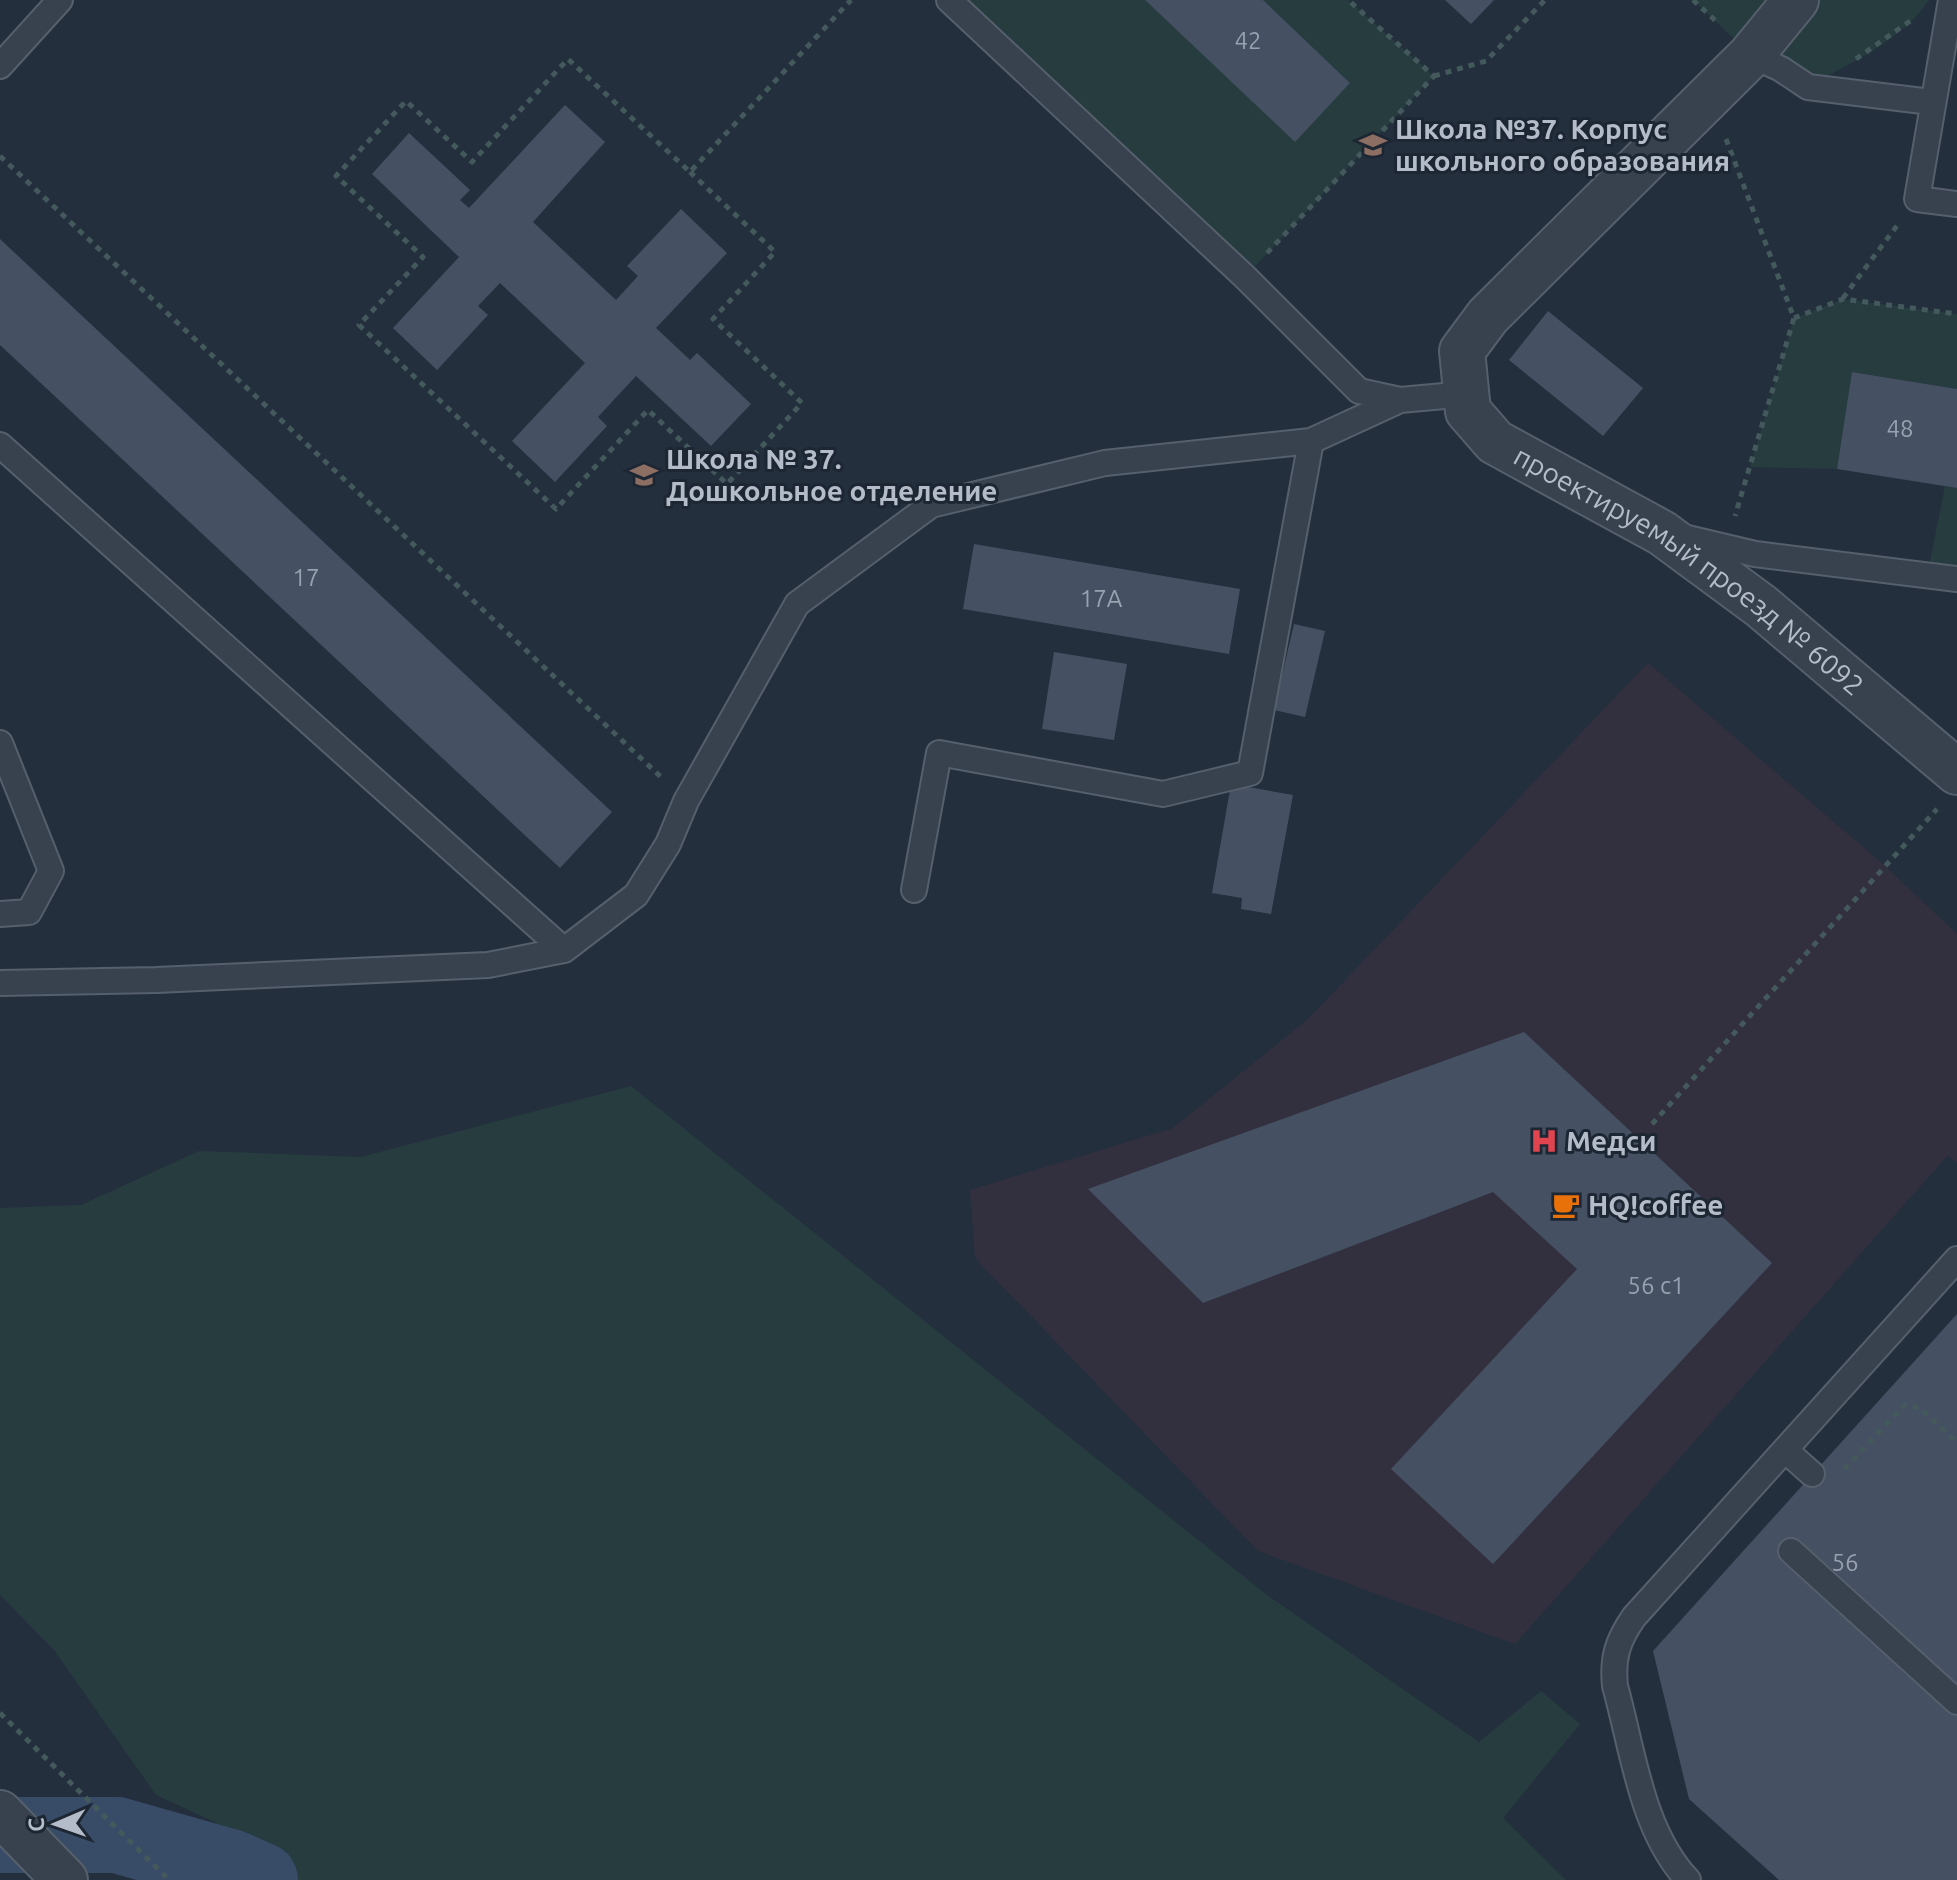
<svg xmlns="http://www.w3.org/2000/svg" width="1957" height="1880" viewBox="0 0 1957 1880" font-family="Ubuntu,sans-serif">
  <rect width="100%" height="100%" fill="#242f3e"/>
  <path fill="#32303f" d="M 1648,663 L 1884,865 L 1957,934 L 1957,1163 L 1948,1155 L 1515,1644 L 1258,1551 L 975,1258 L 970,1190 L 1173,1128 L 1308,1019 Z"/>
  <path fill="#263c3f" d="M 949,0 L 1145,0 L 1295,141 L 1350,83 L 1263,0 L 1348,0 L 1434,76 L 1245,277 Z
    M 1693,0 L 1929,0 C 1902,41 1849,63 1808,87 L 1751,55 Z
    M 1843,299 L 1957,314 L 1957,389 L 1853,372 L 1837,469 L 1750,467 L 1794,318 Z
    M 1945,486 L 1957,488 L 1957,579 L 1927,576 Z
    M 631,1086 L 1267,1595 L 1479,1742 L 1541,1691 L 1580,1724 L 1503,1818 L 1566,1880 L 277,1880 L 223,1826 L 156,1795 L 54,1650 L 0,1595 L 0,1208 L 81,1205 L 199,1151 L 361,1157 Z"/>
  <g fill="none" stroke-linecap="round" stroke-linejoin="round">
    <path stroke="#394c67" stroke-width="76" d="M 0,1835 L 117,1835 L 230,1867 L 260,1880"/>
  </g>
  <path fill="#455162" d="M 1145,0 L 1263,0 L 1350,83 L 1295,142 Z
    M 1445,0 L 1494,0 L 1471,24 Z
    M 565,105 L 605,142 L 533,222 L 616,300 L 638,276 L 627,266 L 681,209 L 727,253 L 656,328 L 690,360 L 697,353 L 751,404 L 711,446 L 636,376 L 598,417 L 607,426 L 555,482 L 512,441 L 585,363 L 500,283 L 478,306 L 488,315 L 437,370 L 393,328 L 459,257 L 372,174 L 409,133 L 470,190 L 460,200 L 469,208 Z
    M 0,239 L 612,812 L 560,868 L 0,345 Z
    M 1548,311 L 1643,388 L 1603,436 L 1509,360 Z
    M 1852,372 L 1957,389 L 1957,488 L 1837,469 Z
    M 974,544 L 1240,589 L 1229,654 L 963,609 Z
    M 1294,624 L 1325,631 L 1305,717 L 1274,710 Z
    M 1054,652 L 1127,664 L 1114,740 L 1042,729 Z
    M 1231,784 L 1293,795 L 1271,914 L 1241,909 L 1242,898 L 1212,893 Z
    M 1524,1032 L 1772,1263 L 1493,1564 L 1391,1469 L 1577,1269 L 1493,1192 L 1203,1303 L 1088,1189 Z
    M 1957,1314 L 1957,1880 L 1779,1880 L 1689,1799 L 1653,1651 Z"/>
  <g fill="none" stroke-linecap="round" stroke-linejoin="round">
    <g stroke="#565f6c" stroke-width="28">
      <path id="service" d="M 949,0 L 1245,277 L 1359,391 L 1400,400 L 1466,394
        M 1951,0 L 1917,199 L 1957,204
        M 1751,55 L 1781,69 L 1808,87 L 1931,102
        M 0,66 L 60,0
        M 0,445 L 564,950
        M 1683,537 L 1755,554 L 1957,579
        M 0,743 L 51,871 L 29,912 L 0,914
        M 914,890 L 939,753 L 1163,794 L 1250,773 L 1311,441
        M 0,983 L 156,980 L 488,965 L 564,950 L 636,895 L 668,844 L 686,801 L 797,604 L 931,505 L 1105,463 L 1311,441 L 1400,400
        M 1785,1450 L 1812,1474
        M 1791,1551 L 1957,1702
        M 1688,1880 C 1641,1830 1633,1750 1615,1686 C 1612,1657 1618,1640 1634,1617 L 1957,1259"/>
    </g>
    <g stroke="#565f6c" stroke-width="48">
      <g id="minor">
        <path id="s1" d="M 1796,0 L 1751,55 L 1488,316 L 1462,351 L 1468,411 L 1495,442 L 1662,533 L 1761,606 L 1957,772"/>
      </g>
    </g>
    <g stroke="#565f6c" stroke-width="48">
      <path id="tertiary" d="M 0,1813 L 65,1880"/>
    </g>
    <path stroke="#44595c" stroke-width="5" stroke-dasharray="6 6" stroke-linecap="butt" d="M 1693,0 L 1719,24
      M 1856,59 L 1913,19
      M 1434,76 L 1486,61 L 1545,0
      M 1726,139 L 1794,318 L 1735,516
      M 0,156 L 662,778
      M 690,172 L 775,252 L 713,319 L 802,403 L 727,484 L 648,410 L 556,509 L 359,325 L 423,257 L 336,176 L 406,101 L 472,162 L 568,59 L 690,172 L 851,0
      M 1267,253 L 1434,76 L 1348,0
      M 1843,298 L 1899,223
      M 1794,318 L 1843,299 L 1957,314
      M 1652,1124 L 1937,809
      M 1844,1469 L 1905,1405 L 1920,1408 L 1957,1442
      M 0,1713 L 169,1880"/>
    <use href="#service" stroke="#38414e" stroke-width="24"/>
    <use href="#minor" stroke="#38414e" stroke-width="44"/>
    <use href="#tertiary" stroke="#38414e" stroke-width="44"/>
  </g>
  <defs>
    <g id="school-bare" transform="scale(2.16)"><path d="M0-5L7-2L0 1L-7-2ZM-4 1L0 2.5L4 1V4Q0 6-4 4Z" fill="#8d6e63" stroke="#1d2633" stroke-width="2.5" paint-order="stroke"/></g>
    <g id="hospital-bare" transform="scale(2.16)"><path d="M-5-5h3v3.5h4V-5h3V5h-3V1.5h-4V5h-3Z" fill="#e0444e" stroke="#1d2633" stroke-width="2.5" paint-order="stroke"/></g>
    <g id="cafe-bare" transform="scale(2.16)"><path d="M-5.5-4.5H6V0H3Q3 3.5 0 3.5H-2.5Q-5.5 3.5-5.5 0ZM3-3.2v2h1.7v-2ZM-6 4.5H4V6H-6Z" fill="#e8710a" stroke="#1d2633" stroke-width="2.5" paint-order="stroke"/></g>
  </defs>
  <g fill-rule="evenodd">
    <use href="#school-bare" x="1373" y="145"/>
    <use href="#school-bare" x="644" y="475"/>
    <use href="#hospital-bare" x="1544" y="1141"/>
    <use href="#cafe-bare" x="1566" y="1205"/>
  </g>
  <g text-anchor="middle" stroke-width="6" stroke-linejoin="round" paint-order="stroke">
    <g font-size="24" fill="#98a1af">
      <text x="1248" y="49">42</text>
      <text x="1900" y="437">48</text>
      <text x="306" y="586">17</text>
      <text x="1101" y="607">17А</text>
      <text x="1656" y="1294">56 с1</text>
      <text x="1845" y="1571">56</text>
    </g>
    <g font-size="28" font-weight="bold" fill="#b4bcc9" stroke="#1d2633" text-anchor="start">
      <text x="1395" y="139">Школа №37. Корпус<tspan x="1395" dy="32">школьного образования</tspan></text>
      <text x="666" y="469">Школа № 37.<tspan x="666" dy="32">Дошкольное отделение</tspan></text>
      <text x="1566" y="1151">Медси</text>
      <text x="1588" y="1215">HQ!coffee</text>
    </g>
    <g font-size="28" fill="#b4bcc9" stroke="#1d2633">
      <text dy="10" stroke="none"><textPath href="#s1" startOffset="820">проектируемый проезд № 6092</textPath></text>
    </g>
  </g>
  <g transform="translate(56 1824) rotate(268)" stroke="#1d2633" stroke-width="6" paint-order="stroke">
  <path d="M0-6L14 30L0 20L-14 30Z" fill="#b4bcc9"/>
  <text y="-12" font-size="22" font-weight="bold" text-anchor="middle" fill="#b4bcc9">С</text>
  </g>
</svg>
